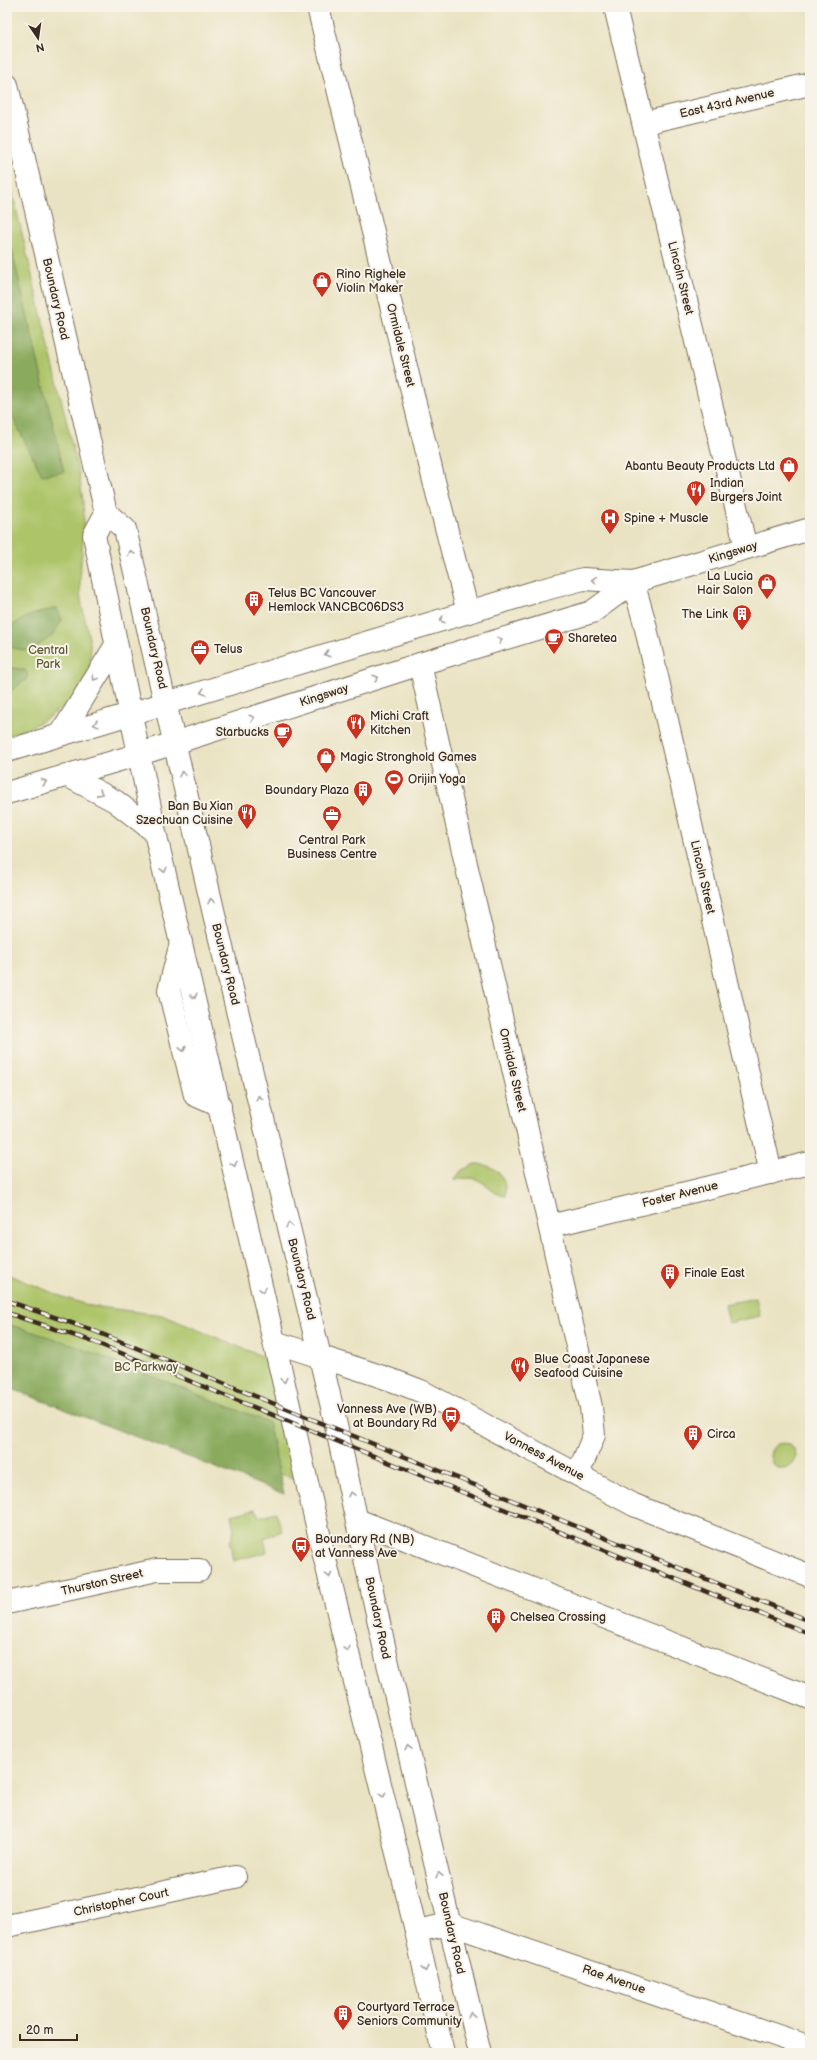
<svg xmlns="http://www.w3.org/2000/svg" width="817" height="2060" viewBox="0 0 817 2060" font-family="'Balsamiq Sans',sans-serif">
  <rect width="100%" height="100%" fill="#f7f3e8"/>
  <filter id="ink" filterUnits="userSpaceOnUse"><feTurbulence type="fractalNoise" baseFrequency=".025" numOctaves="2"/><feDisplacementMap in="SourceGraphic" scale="8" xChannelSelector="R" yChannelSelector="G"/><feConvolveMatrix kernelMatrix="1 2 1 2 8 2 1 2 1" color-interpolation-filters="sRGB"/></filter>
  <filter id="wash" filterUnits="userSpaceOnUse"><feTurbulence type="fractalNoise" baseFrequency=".012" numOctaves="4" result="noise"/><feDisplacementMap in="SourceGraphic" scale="16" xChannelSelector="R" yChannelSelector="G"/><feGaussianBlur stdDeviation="0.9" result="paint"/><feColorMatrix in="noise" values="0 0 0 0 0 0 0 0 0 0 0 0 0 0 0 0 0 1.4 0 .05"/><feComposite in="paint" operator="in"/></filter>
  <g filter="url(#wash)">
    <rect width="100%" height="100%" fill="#eae3c3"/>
    <path fill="#adc469" stroke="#747744" d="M 7,170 L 79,474 C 80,483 82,492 83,501 C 86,529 80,558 80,586 C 80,605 87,624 90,643 C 97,693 48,723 7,736 Z
      M 475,1164 C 494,1164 508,1176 505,1196 C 488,1193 485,1179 471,1178 C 465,1178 459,1180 454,1180 L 462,1170 Z
      M 7,1274 L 63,1297 L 91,1306 L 162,1315 L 261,1356 L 269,1366 L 297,1480 L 7,1372 Z
      M 756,1298 L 760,1316 L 728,1323 L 724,1304 Z
      M770 1456a13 13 0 1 1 26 0a13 13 0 1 1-26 0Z
      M 256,1509 L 259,1517 L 276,1512 L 282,1531 L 264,1538 L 267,1552 L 233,1561 L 230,1543 L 234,1530 L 231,1515 Z"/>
    <path fill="#8aaa5d" stroke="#626a3e" d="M 7,229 L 64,472 L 42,475 L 7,406 Z
      M 57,608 L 62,620 L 52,636 L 30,651 L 7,647 L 7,629 L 28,616 Z
      M 7,667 L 25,670 L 28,675 L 26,680 L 7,693 Z
      M 7,1324 L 62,1341 L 268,1422 L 284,1494 L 7,1387 Z"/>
  </g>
  <g filter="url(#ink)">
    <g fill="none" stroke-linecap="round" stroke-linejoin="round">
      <g stroke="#786b58" stroke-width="24">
        <path id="minor" d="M 318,7 L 434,481 L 468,612
          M 615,7 L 746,548
          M 644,123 L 810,84
          M 633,582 L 644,620 L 771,1173
          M 420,664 L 591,1407 L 594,1435 L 578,1474
          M 181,943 L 169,990 L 195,1095 L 220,1106
          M 550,1226 L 810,1163
          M 275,1342 C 324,1359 375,1372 423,1392 L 634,1505 L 810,1576
          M 357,1520 L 810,1698
          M 7,1603 L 157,1570 L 199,1570
          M 7,1926 L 235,1877
          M 416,1931 L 450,1924 L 810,2047"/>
      </g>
      <g stroke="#786b58" stroke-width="24">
        <path id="major" d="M 7,85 L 106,513 L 125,529 L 214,914 L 332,1407 L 386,1655 L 480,2053
          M 106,513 L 94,535 L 155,832 L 322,1547 L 416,1931 L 443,2053
          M 61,734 L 116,645
          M 7,751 L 538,591 L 583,579 L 633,582
          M 66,775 L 115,801 L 155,832
          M 7,793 L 140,754 L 420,664 L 592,612 L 633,582 L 810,529"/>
      </g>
      <use href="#minor" stroke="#fff" stroke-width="22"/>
      <use href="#major" stroke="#fff" stroke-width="22"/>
      <g stroke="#3b2a1e" stroke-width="4.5">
        <path id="rail" d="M 7,1301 L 92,1330 L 810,1621
          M 7,1313 L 94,1342 L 810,1634"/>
      </g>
      <use href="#rail" stroke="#f7f3e8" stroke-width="3" stroke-dasharray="9" stroke-linecap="butt"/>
    </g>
    <defs><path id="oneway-chevron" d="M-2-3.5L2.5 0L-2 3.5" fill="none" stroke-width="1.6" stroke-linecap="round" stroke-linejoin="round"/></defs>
    <g stroke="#a79f9a">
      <use href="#oneway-chevron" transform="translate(131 553) rotate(-104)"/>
      <use href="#oneway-chevron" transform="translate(594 580) rotate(-176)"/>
      <use href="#oneway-chevron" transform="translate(442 620) rotate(163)"/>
      <use href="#oneway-chevron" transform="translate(500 640) rotate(-17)"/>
      <use href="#oneway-chevron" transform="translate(327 654) rotate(163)"/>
      <use href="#oneway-chevron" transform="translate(95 678) rotate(122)"/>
      <use href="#oneway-chevron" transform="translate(376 678) rotate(-18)"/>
      <use href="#oneway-chevron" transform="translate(203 692) rotate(163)"/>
      <use href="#oneway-chevron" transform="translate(252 718) rotate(-18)"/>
      <use href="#oneway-chevron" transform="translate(96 724) rotate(165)"/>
      <use href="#oneway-chevron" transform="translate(182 774) rotate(-103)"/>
      <use href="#oneway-chevron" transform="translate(44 782) rotate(-17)"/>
      <use href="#oneway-chevron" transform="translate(100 793) rotate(28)"/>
      <use href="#oneway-chevron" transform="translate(164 870) rotate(77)"/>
      <use href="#oneway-chevron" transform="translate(211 901) rotate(-103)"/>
      <use href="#oneway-chevron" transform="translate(194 996) rotate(76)"/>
      <use href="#oneway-chevron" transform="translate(183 1049) rotate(76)"/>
      <use href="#oneway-chevron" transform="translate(259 1098) rotate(-103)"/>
      <use href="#oneway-chevron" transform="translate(234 1164) rotate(77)"/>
      <use href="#oneway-chevron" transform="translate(289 1225) rotate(-104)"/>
      <use href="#oneway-chevron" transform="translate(263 1290) rotate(77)"/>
      <use href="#oneway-chevron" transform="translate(284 1380) rotate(77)"/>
      <use href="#oneway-chevron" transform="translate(351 1494) rotate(-102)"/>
      <use href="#oneway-chevron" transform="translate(329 1575) rotate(76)"/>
      <use href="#oneway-chevron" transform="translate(347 1649) rotate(76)"/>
      <use href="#oneway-chevron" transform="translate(408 1748) rotate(-103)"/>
      <use href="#oneway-chevron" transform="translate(383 1795) rotate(76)"/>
      <use href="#oneway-chevron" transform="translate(439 1875) rotate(-103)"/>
      <use href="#oneway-chevron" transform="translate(425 1969) rotate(77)"/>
      <use href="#oneway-chevron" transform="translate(471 2015) rotate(-103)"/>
    </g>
  </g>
  <defs>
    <g id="shop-pin" transform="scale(1)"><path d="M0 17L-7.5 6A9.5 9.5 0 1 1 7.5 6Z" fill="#c8321e" stroke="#f7f3e8"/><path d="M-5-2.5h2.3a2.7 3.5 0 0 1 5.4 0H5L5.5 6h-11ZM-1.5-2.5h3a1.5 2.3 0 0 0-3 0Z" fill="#fff"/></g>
    <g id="restaurant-pin" transform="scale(1)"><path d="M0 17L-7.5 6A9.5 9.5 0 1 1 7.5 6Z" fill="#c8321e" stroke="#f7f3e8"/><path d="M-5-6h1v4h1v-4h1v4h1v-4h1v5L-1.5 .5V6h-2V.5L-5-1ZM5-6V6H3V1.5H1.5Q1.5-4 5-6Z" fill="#fff"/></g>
    <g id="hospital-pin" transform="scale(1)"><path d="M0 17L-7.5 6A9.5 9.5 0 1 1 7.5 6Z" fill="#c8321e" stroke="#f7f3e8"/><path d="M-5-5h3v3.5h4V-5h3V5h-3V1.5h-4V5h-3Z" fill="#fff"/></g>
    <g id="building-pin" transform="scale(1)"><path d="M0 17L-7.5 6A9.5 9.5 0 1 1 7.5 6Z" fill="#c8321e" stroke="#f7f3e8"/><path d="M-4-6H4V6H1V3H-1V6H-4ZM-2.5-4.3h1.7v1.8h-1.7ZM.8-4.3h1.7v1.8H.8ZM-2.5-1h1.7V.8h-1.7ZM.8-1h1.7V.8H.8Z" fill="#fff"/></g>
    <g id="cafe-pin" transform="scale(1)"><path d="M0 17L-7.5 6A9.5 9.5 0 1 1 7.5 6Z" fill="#c8321e" stroke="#f7f3e8"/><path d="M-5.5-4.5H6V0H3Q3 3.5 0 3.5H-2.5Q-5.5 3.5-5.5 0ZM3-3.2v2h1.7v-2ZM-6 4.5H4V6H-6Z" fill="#fff"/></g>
    <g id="office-pin" transform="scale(1)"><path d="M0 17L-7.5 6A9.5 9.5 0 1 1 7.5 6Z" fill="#c8321e" stroke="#f7f3e8"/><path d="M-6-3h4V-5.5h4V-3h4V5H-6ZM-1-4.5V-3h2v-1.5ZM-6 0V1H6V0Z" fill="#fff"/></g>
    <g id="stadium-pin" transform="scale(1)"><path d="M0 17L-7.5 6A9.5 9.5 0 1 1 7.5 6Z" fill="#c8321e" stroke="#f7f3e8"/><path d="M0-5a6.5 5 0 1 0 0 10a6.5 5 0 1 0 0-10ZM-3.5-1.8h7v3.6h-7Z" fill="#fff"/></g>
    <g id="bus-pin" transform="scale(1)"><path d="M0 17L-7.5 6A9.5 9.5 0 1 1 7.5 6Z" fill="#c8321e" stroke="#f7f3e8"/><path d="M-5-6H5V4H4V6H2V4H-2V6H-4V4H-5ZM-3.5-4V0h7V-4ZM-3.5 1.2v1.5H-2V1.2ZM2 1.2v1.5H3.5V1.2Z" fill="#fff"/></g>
  </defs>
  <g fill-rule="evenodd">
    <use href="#shop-pin" x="322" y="281"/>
    <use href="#shop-pin" x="789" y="466"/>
    <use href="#restaurant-pin" x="696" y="490"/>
    <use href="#hospital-pin" x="610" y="518"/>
    <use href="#shop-pin" x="767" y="583"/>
    <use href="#building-pin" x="254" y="600"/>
    <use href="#building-pin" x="742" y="614"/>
    <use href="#cafe-pin" x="554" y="638"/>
    <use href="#office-pin" x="200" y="649"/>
    <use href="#restaurant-pin" x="356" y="723"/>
    <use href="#cafe-pin" x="283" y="732"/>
    <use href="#shop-pin" x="326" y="757"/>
    <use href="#stadium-pin" x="394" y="779"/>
    <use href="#building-pin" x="363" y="790"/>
    <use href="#restaurant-pin" x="247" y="813"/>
    <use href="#office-pin" x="332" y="815"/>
    <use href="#building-pin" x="670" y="1273"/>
    <use href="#restaurant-pin" x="520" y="1366"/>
    <use href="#bus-pin" x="451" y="1416"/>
    <use href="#building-pin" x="693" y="1434"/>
    <use href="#bus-pin" x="301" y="1546"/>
    <use href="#building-pin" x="496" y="1617"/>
    <use href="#building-pin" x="343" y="2014"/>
  </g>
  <g text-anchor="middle" stroke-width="4" stroke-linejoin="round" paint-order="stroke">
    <g font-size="12" fill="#3b2a1e" stroke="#f7f3e8">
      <text transform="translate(727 103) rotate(-13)" y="4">East 43rd Avenue</text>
      <text transform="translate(681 278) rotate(76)" y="4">Lincoln Street</text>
      <text transform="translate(56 299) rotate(77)" y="4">Boundary Road</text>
      <text transform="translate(401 345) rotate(76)" y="4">Ormidale Street</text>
      <text transform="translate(733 552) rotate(-17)" y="4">Kingsway</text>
      <text transform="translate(154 648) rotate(77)" y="4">Boundary Road</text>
      <text transform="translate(324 695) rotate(-18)" y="4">Kingsway</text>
      <text transform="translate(703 877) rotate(77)" y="4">Lincoln Street</text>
      <text transform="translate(226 964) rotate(76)" y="4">Boundary Road</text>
      <text transform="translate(513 1070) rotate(77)" y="4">Ormidale Street</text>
      <text transform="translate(680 1194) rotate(-14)" y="4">Foster Avenue</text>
      <text transform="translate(302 1279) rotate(76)" y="4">Boundary Road</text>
      <text transform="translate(544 1456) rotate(28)" y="4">Vanness Avenue</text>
      <text transform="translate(102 1582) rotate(-13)" y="4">Thurston Street</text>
      <text transform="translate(378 1618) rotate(78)" y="4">Boundary Road</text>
      <text transform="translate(121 1902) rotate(-12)" y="4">Christopher Court</text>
      <text transform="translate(452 1933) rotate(77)" y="4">Boundary Road</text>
      <text transform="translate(614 1979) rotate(19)" y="4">Rae Avenue</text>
    </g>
    <g font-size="12" fill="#3b2a1e" stroke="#f7f3e8" text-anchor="start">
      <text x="336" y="278">Rino Righele<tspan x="336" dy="14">Violin Maker</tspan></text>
      <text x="775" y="470" text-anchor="end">Abantu Beauty Products Ltd</text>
      <text x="710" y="487">Indian<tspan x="710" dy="14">Burgers Joint</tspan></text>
      <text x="624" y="522">Spine + Muscle</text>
      <text x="753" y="580" text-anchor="end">La Lucia<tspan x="753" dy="14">Hair Salon</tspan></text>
      <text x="268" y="597">Telus BC Vancouver<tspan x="268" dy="14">Hemlock VANCBC06DS3</tspan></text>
      <text x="728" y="618" text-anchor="end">The Link</text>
      <text x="568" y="642">Sharetea</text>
      <text x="214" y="653">Telus</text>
      <text x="370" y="720">Michi Craft<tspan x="370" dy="14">Kitchen</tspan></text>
      <text x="269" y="736" text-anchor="end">Starbucks</text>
      <text x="340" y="761">Magic Stronghold Games</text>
      <text x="408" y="783">Orijin Yoga</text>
      <text x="349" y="794" text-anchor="end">Boundary Plaza</text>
      <text x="233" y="810" text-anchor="end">Ban Bu Xian<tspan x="233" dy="14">Szechuan Cuisine</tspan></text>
      <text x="332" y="844" text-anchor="middle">Central Park<tspan x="332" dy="14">Business Centre</tspan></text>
      <text x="684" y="1277">Finale East</text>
      <text x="534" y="1363">Blue Coast Japanese<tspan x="534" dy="14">Seafood Cuisine</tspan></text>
      <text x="437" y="1413" text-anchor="end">Vanness Ave (WB)<tspan x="437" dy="14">at Boundary Rd</tspan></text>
      <text x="707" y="1438">Circa</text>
      <text x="315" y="1543">Boundary Rd (NB)<tspan x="315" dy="14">at Vanness Ave</tspan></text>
      <text x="510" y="1621">Chelsea Crossing</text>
      <text x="357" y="2011">Courtyard Terrace<tspan x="357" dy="14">Seniors Community</tspan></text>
    </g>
    <g font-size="12" fill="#5d5834" stroke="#f7f3e8">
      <text x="48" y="654">Central<tspan x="48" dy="14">Park</tspan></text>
      <text x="146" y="1371">BC Parkway</text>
    </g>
  </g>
  <rect width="817" height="2060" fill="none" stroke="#f7f3e8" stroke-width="24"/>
  <g transform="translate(38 38) rotate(167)" stroke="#f7f3e8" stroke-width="3" paint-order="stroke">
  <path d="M0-3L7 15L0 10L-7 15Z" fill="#3b2a1e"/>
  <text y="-6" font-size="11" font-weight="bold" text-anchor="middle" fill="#3b2a1e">N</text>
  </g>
  <path d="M20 2034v6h57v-6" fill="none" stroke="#3b2a1e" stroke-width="2"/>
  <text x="26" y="2034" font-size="12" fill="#3b2a1e" stroke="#f7f3e8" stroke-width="3" paint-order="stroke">20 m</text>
</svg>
